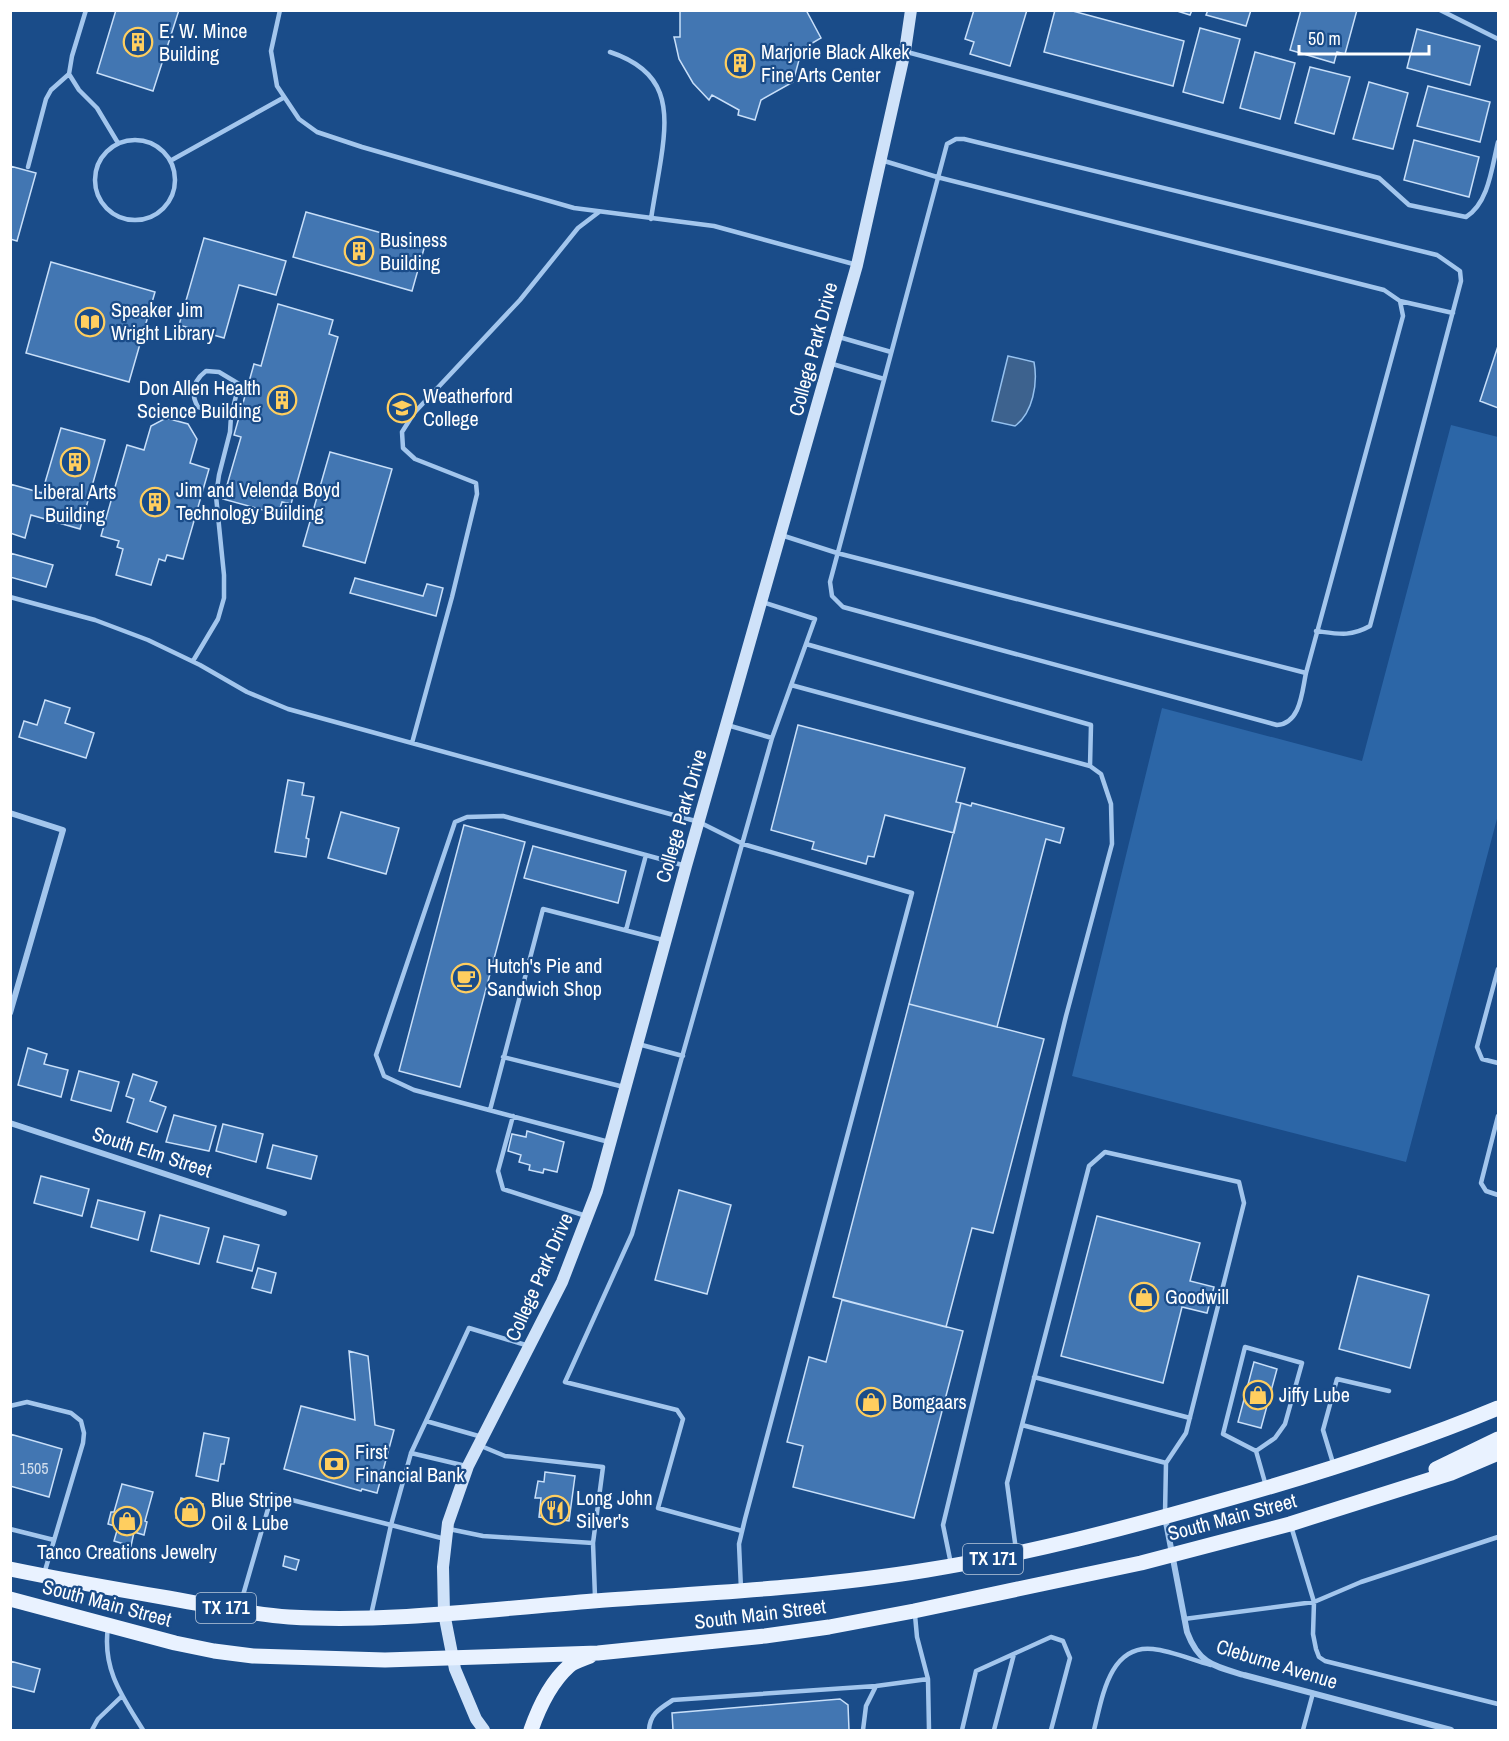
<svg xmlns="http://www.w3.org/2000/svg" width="1509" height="1741" viewBox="0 0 1509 1741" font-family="'Archivo Narrow',sans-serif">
  <rect width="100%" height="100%" fill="#1a4c89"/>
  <path fill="#2c66a7" d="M 1451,425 L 1498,437 L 1498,815 L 1406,1162 L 1072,1076 L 1162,708 L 1362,761 Z"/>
  <path fill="#3d628e" stroke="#95c1ef" stroke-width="1.5" d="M 1008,356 L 1034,362 C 1038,383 1033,413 1015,426 L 992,421 Z"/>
  <path fill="#4276b2" stroke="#c8dff9" stroke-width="1.5" d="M 116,10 L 179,10 L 153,91 L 97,73 Z
    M 680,10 L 806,10 L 821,38 L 802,49 L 793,82 L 761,100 L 755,120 L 738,115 L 739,110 L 712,95 L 709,100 L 693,83 L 679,59 L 675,41 L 674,37 L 680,37 Z
    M 974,10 L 1027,10 L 1010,66 L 970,54 L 974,42 L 965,39 Z
    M 1055,10 L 1069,10 L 1184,41 L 1173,86 L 1044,52 Z
    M 1174,10 L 1192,10 L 1190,15 Z
    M 1208,10 L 1251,10 L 1246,26 L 1206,15 Z
    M 1301,10 L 1357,10 L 1345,54 L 1337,52 L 1334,63 L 1290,50 Z
    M 1200,28 L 1240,39 L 1223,103 L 1183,92 Z
    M 1417,29 L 1480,46 L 1470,85 L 1407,68 Z
    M 1255,52 L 1295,63 L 1280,119 L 1240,108 Z
    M 1310,67 L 1350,77 L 1334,134 L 1295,123 Z
    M 1369,82 L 1408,93 L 1393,149 L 1353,139 Z
    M 1428,86 L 1490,102 L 1480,142 L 1417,126 Z
    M 1414,140 L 1479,157 L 1469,197 L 1404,180 Z
    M 10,166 L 36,173 L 17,241 L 10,239 Z
    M 306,212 L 425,245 L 412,291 L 293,257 Z
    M 204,238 L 286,261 L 276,295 L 239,285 L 224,338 L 179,325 Z
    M 51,262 L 155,292 L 129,382 L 26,353 Z
    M 278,304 L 333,320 L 329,334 L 338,337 L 291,504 L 282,502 L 278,514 L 223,499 L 241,437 L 234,435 L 254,364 L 261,366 Z
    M 1498,346 L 1498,408 L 1480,401 Z
    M 166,418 L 188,424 L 197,439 L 190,463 L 209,469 L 183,559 L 167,555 L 165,561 L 159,559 L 151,585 L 116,575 L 123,549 L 117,547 L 119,541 L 101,536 L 127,445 L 144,450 L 151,426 Z
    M 61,428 L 105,440 L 80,529 L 31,515 L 25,538 L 10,533 L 10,484 L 42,493 Z
    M 330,452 L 392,469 L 365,563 L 303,546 Z
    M 10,553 L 53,565 L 46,587 L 10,577 Z
    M 355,578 L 423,596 L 427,584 L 443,588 L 436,616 L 350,593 Z
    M 45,700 L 70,708 L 65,723 L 94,733 L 86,758 L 19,737 L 24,721 L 37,725 Z
    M 798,725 L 965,768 L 956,802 L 961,803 L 954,833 L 885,815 L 874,857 L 868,856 L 866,864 L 812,849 L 814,842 L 771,830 Z
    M 288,780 L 304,783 L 302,795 L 314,797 L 306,838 L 309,839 L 306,857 L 275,852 Z
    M 961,803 L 971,806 L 972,803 L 1064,828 L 1060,843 L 1046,839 L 997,1027 L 909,1004 Z
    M 341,812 L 399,828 L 386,874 L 328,858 Z
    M 464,825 L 525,842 L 460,1087 L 399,1071 Z
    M 533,846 L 626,871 L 618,903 L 524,878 Z
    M 909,1004 L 1044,1039 L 993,1233 L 972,1228 L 946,1327 L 833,1297 Z
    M 28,1048 L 47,1054 L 44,1064 L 68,1070 L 61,1097 L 18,1085 Z
    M 79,1071 L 119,1082 L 111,1111 L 71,1100 Z
    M 133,1074 L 157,1082 L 150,1101 L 166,1107 L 157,1132 L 127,1122 L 134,1099 L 126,1096 Z
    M 174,1115 L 216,1126 L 209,1151 L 166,1142 Z
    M 223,1124 L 263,1134 L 256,1162 L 216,1151 Z
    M 527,1131 L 564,1142 L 557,1172 L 544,1169 L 543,1173 L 529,1170 L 530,1165 L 519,1162 L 521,1155 L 508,1151 L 512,1134 L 526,1137 Z
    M 273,1145 L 317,1156 L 311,1179 L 267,1168 Z
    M 41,1176 L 89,1189 L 82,1216 L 34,1203 Z
    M 679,1190 L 731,1205 L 707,1294 L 655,1280 Z
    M 98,1200 L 145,1212 L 138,1240 L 91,1227 Z
    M 160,1215 L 209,1228 L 199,1264 L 151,1251 Z
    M 1097,1216 L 1200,1243 L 1190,1281 L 1214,1287 L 1207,1313 L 1182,1307 L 1163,1383 L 1061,1356 Z
    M 224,1236 L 259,1245 L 252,1271 L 217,1262 Z
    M 258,1268 L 276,1273 L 271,1293 L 252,1288 Z
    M 1358,1276 L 1429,1295 L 1410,1368 L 1339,1349 Z
    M 842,1300 L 963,1331 L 914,1518 L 793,1487 L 803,1446 L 787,1442 L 809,1357 L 826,1362 Z
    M 349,1351 L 368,1356 L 375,1425 L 394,1430 L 377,1493 L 362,1489 L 361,1491 L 284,1469 L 301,1406 L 355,1420 Z
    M 1254,1362 L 1277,1369 L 1261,1428 L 1238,1422 Z
    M 204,1433 L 229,1438 L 224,1464 L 221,1464 L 218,1481 L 196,1476 Z
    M 10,1434 L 62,1449 L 49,1497 L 10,1486 Z
    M 545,1472 L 575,1476 L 569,1521 L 539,1517 L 541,1498 L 535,1498 L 538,1481 L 544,1482 Z
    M 122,1484 L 153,1492 L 145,1521 L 147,1522 L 144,1535 L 134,1532 L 131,1546 L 114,1541 L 118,1527 L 108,1524 L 111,1512 L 114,1512 Z
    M 181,1498 L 203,1504 L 198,1524 L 176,1518 Z
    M 285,1556 L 299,1560 L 296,1570 L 283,1566 Z
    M 10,1661 L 40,1669 L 34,1692 L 10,1686 Z
    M 840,1699 L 848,1705 L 849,1730 L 673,1730 L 672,1713 Z"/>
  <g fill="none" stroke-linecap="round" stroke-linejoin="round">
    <path stroke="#a3c6ed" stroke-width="4.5" d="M 86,10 L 72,56 L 69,74 L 79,90 L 97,108 L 118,143
      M 280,10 L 271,51 L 277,86 L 299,119 L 317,132 L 362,147 L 574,208 L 714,226 L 857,265
      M 1440,10 L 1498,39
      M 610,52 C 667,71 669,107 661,159 C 658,179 654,199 651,219
      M 907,52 L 1379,178 L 1409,205 L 1466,217 C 1489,203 1492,166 1498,142
      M95 180a40 40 0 1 1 80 0a40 40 0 1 1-80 0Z
      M 170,161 L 283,98
      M 28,167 L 46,99 L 51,90 L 69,74
      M 1400,301 L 1453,313
      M 839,337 L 891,352
      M 829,363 L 884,379
      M 781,535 L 837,553 L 1306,673 L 1403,316 L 1400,301 L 1384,290 L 937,177 L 881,160
      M 10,597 L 95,620 L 148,640 L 200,665 L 247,692 L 288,709 L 699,822 L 743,844 L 912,893 L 745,1519 L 739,1544 L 741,1589
      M 762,602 L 815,619 L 772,738
      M 193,661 L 218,619 L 224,598 L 224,575 L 216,496 L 219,475 L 230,432 L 231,416 L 239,384 L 219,372 L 206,371 C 193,381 190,393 198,407 L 231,416
      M 1306,673 C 1302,691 1301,723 1277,725 L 843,607 L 832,596 L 830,582 L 947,144 L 956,139 L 964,139 L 1437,255 L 1460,271 L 1461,281 L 1370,626 C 1350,637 1339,634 1316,631
      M 791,685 L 1090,766 L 1091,725 L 806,644
      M 727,725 L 772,738 L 632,1234 L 565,1382 L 677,1410 L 683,1419 L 658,1508 L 742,1531
      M 412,743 L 452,597 L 477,494 L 476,483 L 415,459 L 403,448 L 402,432 L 414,413 L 520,300 L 578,228 L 599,212
      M 626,930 L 646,855
      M 1498,969 L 1477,1047 L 1482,1059 L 1498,1063
      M 638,1044 L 683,1056
      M 503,1057 L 624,1087
      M 490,1110 L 543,909 L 663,940
      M 513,1116 L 498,1171 L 503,1189 L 586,1216
      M 1498,1116 L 1481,1183 L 1486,1191 L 1498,1195
      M 609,1142 L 414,1090 L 384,1076 L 376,1055 L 455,822 L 467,817 L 503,816 L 686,866
      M 1034,1377 L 1190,1418
      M 10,1406 L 27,1402 L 71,1413 L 81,1421 L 84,1433 L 83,1443 L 44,1574
      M 426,1421 L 469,1328 L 529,1346
      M 1022,1425 L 1166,1463 L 1165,1514
      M 1256,1451 L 1223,1434 L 1245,1347 L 1302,1363 L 1285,1424 L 1275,1438 L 1256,1451 L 1266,1486
      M 411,1453 L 426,1421 L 482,1437
      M 1333,1463 L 1323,1430 L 1337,1379 L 1389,1391
      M 1291,1526 L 1314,1602 L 1313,1634 L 1316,1649 L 1319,1657 L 1325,1661 L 1498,1704
      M 10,1529 L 54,1540
      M 449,1529 L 483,1536 L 593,1543 L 603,1467 L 505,1456 L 481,1446
      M 593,1543 L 595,1597
      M 1016,1550 L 1007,1483 L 1089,1166 L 1105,1152 L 1239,1182 L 1244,1203 L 1186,1433 L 1166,1463
      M 951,1564 L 943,1525 L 1066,1016 L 1112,844 L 1111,804 L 1101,774 L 1090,766
      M 239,1609 L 272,1495 L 391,1525 L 411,1453 L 466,1466
      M 371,1615 L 391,1525 L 445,1539
      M 915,1615 L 917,1637 L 928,1679 L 929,1730
      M 1184,1619 L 1314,1602 L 1361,1582 L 1498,1537
      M 108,1627 C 102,1669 122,1696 143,1730
      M 92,1730 L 98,1719 L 122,1696
      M 649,1730 C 650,1714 659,1709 673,1700 L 876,1686
      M 863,1730 L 866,1706 L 876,1686 L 928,1679
      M 962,1730 L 976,1671 L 1051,1637 L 1063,1641 L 1070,1658 L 1051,1730
      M 994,1730 L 1014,1654
      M 1094,1730 C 1102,1699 1109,1644 1153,1649 C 1172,1651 1192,1660 1211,1665
      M 1303,1730 L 1313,1693"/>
    <path stroke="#a3c6ed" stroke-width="6" d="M 10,813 L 63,830 L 10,1013
      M 10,1123 L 284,1213
      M 1165,1517 L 1187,1632 C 1199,1664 1214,1666 1244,1675 L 1451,1730"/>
    <path stroke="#cfe2f9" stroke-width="12" d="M 484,1730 L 476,1719 L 455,1669 L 444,1613 L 443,1567 L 448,1523 L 468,1466 L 562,1282 L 597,1191 L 686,866 L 857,265 L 905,51 L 911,10"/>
    <path stroke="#e9f2ff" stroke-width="15" d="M 1436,1469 L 1498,1439
      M 10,1569 C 63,1580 115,1589 168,1598 C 208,1605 248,1614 289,1617 C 389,1623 493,1609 593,1601 C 704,1593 817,1588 927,1570 C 1028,1554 1126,1528 1224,1500 C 1317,1474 1409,1445 1498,1408
      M 10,1599 L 175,1643 L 214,1651 L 253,1656 L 385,1660 L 598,1653 L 765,1636 L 829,1627 L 914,1611 L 1141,1563 L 1290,1524 L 1451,1473 L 1498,1453
      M 531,1730 C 539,1707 550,1683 569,1666 C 574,1661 583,1659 590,1656"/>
  </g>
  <defs>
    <g id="building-ring" transform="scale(1.5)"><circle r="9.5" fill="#1a4c89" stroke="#ffce5f" stroke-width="1.5"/><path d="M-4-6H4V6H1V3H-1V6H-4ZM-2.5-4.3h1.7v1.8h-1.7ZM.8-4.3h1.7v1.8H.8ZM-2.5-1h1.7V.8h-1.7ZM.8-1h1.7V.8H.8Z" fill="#ffce5f"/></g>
    <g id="library-ring" transform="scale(1.5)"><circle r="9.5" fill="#1a4c89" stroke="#ffce5f" stroke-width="1.5"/><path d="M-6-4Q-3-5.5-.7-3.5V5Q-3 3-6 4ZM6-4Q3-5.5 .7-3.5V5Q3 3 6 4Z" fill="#ffce5f"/></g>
    <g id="university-ring" transform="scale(1.5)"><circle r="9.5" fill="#1a4c89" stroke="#ffce5f" stroke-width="1.5"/><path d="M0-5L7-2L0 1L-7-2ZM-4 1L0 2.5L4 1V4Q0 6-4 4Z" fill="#ffce5f"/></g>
    <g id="cafe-ring" transform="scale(1.5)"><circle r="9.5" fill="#1a4c89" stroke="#ffce5f" stroke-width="1.5"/><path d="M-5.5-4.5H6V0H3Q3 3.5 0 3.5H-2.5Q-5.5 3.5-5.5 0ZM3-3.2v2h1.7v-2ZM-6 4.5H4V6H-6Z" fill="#ffce5f"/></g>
    <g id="shop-ring" transform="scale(1.5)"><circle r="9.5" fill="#1a4c89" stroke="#ffce5f" stroke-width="1.5"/><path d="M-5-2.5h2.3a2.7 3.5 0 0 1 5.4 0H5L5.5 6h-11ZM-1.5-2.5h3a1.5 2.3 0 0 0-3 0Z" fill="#ffce5f"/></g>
    <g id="bank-ring" transform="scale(1.5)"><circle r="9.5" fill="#1a4c89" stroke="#ffce5f" stroke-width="1.5"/><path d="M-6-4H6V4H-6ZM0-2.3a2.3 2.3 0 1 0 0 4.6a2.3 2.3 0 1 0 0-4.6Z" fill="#ffce5f"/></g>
    <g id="restaurant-ring" transform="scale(1.5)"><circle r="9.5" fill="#1a4c89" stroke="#ffce5f" stroke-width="1.5"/><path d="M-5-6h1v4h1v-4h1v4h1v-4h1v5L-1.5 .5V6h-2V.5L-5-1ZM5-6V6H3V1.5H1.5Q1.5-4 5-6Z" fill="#ffce5f"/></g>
  </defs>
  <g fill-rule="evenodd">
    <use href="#building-ring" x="138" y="42"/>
    <use href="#building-ring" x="740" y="63"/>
    <use href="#building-ring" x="359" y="251"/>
    <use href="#library-ring" x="90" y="322"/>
    <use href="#building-ring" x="282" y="400"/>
    <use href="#university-ring" x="402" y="408"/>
    <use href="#building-ring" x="75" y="462"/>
    <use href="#building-ring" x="155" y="502"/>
    <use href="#cafe-ring" x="466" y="978"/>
    <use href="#shop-ring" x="1144" y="1297"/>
    <use href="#shop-ring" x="1258" y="1395"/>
    <use href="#shop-ring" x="871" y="1402"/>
    <use href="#bank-ring" x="334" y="1464"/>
    <use href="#restaurant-ring" x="555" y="1510"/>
    <use href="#shop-ring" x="190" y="1512"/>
    <use href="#shop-ring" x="127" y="1521"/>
  </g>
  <g text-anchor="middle" stroke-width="4.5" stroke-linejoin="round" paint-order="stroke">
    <g font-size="16" fill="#d0ddec">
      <text x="34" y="1474">1505</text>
    </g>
    <g fill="#1a4c89" stroke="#bac9dc" stroke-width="1.5">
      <rect x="963" y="1544" width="60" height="30" rx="4.5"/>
      <rect x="196" y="1593" width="60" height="30" rx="4.5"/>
    </g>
    <g font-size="18" font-weight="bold" fill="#fff">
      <text x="993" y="1565">TX 171</text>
      <text x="226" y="1614">TX 171</text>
    </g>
    <g font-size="20" fill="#fff" stroke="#1a4c89" text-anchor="start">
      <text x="159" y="38">E. W. Mince<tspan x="159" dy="23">Building</tspan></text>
      <text x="761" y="59">Marjorie Black Alkek<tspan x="761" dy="23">Fine Arts Center</tspan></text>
      <text x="380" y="247">Business<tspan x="380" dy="23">Building</tspan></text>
      <text x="111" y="317">Speaker Jim<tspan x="111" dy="23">Wright Library</tspan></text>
      <text x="261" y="395" text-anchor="end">Don Allen Health<tspan x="261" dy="23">Science Building</tspan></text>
      <text x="423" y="403">Weatherford<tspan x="423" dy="23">College</tspan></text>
      <text x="176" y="497">Jim and Velenda Boyd<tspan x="176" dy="23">Technology Building</tspan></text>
      <text x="75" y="499" text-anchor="middle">Liberal Arts<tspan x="75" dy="23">Building</tspan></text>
      <text x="487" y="973">Hutch's Pie and<tspan x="487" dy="23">Sandwich Shop</tspan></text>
      <text x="1165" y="1304">Goodwill</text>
      <text x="1279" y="1402">Jiffy Lube</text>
      <text x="892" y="1409">Bomgaars</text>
      <text x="355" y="1459">First<tspan x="355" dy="23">Financial Bank</tspan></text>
      <text x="576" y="1505">Long John<tspan x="576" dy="23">Silver's</tspan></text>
      <text x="211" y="1507">Blue Stripe<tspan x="211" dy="23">Oil &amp; Lube</tspan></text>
      <text x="127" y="1559" text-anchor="middle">Tanco Creations Jewelry</text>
    </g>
    <g font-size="20" fill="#fff" stroke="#1a4c89">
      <text transform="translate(813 349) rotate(-75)" y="7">College Park Drive</text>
      <text transform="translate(681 816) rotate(-74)" y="7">College Park Drive</text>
      <text transform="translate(152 1152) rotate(18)" y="7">South Elm Street</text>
      <text transform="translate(539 1277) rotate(-66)" y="7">College Park Drive</text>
      <text transform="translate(1232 1517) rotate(-15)" y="7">South Main Street</text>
      <text transform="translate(107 1603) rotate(15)" y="7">South Main Street</text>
      <text transform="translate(760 1614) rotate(-7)" y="7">South Main Street</text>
      <text transform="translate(1277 1664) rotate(17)" y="7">Cleburne Avenue</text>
    </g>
  </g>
  <rect width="1509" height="1741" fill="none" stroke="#ffffff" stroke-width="24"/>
  <path d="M1299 45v9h130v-9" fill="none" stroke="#ffffff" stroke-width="3"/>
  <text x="1308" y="45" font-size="18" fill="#ffffff" stroke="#1a4c89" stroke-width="4.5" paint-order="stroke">50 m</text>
</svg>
